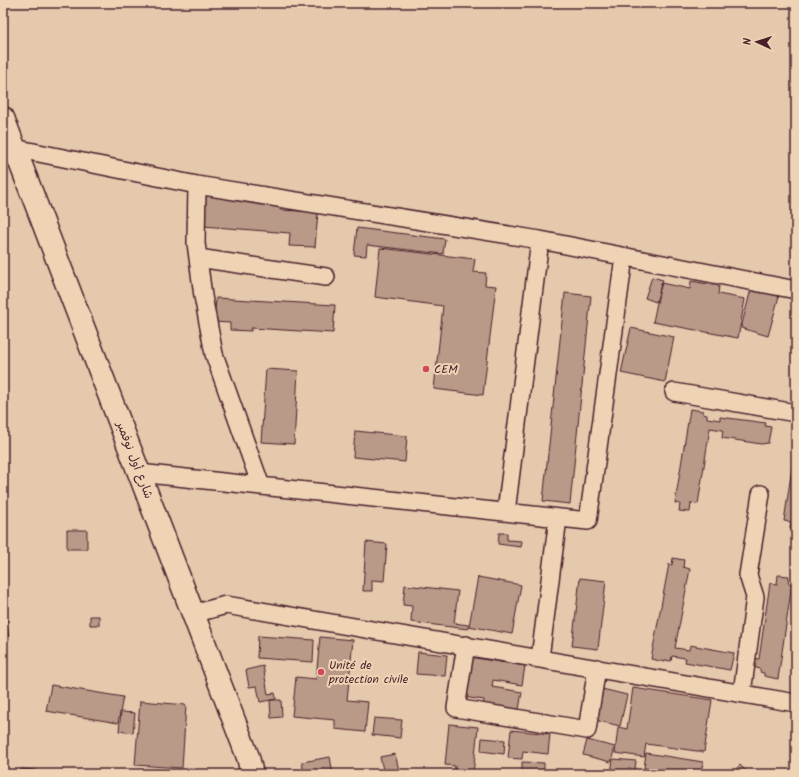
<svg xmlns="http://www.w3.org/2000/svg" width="799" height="777" viewBox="0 0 799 777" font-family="Kalam,'Playpen Sans Arabic',sans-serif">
  <rect width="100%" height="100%" fill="#e4c9ad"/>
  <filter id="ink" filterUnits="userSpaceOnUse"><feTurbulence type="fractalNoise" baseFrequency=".025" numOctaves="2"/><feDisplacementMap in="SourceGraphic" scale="8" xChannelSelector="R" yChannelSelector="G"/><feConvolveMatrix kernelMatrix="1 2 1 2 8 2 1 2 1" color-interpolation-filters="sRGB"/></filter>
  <g filter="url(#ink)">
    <path fill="#b99a88" stroke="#4a1f2b" d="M 206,195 L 281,201 L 280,210 L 318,212 L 315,247 L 289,246 L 290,233 L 203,226 Z
      M 357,228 L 445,239 L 443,254 L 367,245 L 366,256 L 354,255 Z
      M 380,248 L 475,259 L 473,272 L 486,273 L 485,285 L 496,286 L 483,395 L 434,389 L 443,306 L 375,297 Z
      M 652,277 L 663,280 L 656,302 L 645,298 Z
      M 691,281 L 719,286 L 718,294 L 745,299 L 738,338 L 653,322 L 661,283 L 690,289 Z
      M 751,289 L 779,296 L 768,336 L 741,328 Z
      M 565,293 L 591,296 L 570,504 L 543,501 Z
      M 216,298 L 335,305 L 333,333 L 251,328 L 251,331 L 230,330 L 230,323 L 214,322 Z
      M 631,328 L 674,337 L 665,382 L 621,373 Z
      M 266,369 L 298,371 L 294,444 L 261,442 Z
      M 690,409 L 703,411 L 703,414 L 707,415 L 707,418 L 720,420 L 720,417 L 766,423 L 765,426 L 771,427 L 768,443 L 761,444 L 722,438 L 723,430 L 710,428 L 698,504 L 691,503 L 690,512 L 679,511 L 680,504 L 675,503 Z
      M 355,431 L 407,436 L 405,462 L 353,457 Z
      M 792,433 L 796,433 L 796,442 L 791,441 Z
      M 796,442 L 796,530 L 790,529 L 791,522 L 784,521 Z
      M 67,530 L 87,530 L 87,549 L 67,549 Z
      M 499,533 L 507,533 L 507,540 L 522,541 L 521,547 L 498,544 Z
      M 366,542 L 387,544 L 384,581 L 372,580 L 372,591 L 363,591 Z
      M 673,558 L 684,560 L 683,567 L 690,569 L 675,648 L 689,650 L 690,645 L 734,653 L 730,670 L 685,662 L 686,658 L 672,656 L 671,661 L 665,660 L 665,662 L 651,659 L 669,564 L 672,565 Z
      M 778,575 L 789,576 L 788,583 L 792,584 L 778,679 L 764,676 L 764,673 L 760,672 L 760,669 L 753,667 L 754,658 L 759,659 L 770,583 L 777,584 Z
      M 478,577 L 521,585 L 512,634 L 469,626 Z
      M 580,578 L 606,581 L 598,649 L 572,646 Z
      M 3,581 L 9,640 L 3,641 Z
      M 405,585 L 458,591 L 454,623 L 468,625 L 468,629 L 411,622 L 412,606 L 403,605 Z
      M 90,616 L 99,616 L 99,625 L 90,625 Z
      M 258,636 L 314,640 L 313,662 L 257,658 Z
      M 320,637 L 353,640 L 347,700 L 368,702 L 365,732 L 335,729 L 335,720 L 292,716 L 296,677 L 316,679 Z
      M 418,652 L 447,655 L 445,676 L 416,674 Z
      M 469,657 L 525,666 L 522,685 L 493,680 L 492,687 L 522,692 L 518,715 L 483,709 L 484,700 L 463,697 Z
      M 263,666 L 268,694 L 275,693 L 276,699 L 260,702 L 257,686 L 249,687 L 246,670 Z
      M 51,685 L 123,697 L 118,723 L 46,711 Z
      M 633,688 L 712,700 L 704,752 L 646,744 L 644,757 L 615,753 L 618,727 L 627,729 Z
      M 602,689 L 627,695 L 620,726 L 595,720 Z
      M 270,700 L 281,700 L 282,717 L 271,718 Z
      M 140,701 L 186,705 L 182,768 L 135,765 Z
      M 121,712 L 135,713 L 133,733 L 119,731 Z
      M 374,718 L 402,720 L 400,738 L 372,735 Z
      M 449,724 L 478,727 L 473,774 L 454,773 L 455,766 L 445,765 Z
      M 511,730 L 550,734 L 548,754 L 523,751 L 522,759 L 508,758 Z
      M 482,738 L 505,740 L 504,754 L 481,751 Z
      M 587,740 L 615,747 L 611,762 L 583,755 Z
      M 646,753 L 703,762 L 701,774 L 654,774 L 654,770 L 644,768 Z
      M 395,754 L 400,774 L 384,774 L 380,757 Z
      M 330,757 L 333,774 L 304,774 L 302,762 Z
      M 613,759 L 636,761 L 634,774 L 611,774 Z
      M 522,762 L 544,763 L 544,774 L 522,774 Z
      M 740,765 L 749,774 L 731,774 Z
      M 21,769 L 36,770 L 36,774 L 21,774 Z"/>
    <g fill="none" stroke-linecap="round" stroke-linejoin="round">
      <g stroke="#4a1f2b" stroke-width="20">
        <path id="minor" d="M 14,148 L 197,185 L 540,240 L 796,290
          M 197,185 L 196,243 L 203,296 L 214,354 L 261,486
          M 198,258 L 326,277
          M 674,392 L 796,413
          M 139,473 L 588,521 L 624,257
          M 506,512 L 540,240
          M 193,614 L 226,605 L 796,703
          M 466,645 L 456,708 L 587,730 L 597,668
          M 540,658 L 558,518
          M 742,693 L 755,597 L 748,575 L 761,494"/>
      </g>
      <g stroke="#4a1f2b" stroke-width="25">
        <path id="primary" d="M 3,118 L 248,757 L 252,774"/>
      </g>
      <use href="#minor" stroke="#eed4b5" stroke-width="17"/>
      <use href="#primary" stroke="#eed4b5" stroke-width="22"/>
    </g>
  </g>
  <g fill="#d1495b" stroke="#eed4b5" stroke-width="1.5">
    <circle cx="426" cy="369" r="4"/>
    <circle cx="321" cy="672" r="4"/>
  </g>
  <g text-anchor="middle" stroke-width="4" stroke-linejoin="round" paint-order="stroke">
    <g font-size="12" fill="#4a1f2b" stroke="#eed4b5" text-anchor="start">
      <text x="434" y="373">CEM</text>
      <text x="329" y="669">Unité de<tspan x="329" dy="14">protection civile</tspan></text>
    </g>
    <g font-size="12" fill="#4a1f2b" stroke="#eed4b5">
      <text transform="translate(135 460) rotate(69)" y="4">شارع أول نوفمبر</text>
    </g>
  </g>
  <rect width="799" height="777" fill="none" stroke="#eed4b5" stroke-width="16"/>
  <rect x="8" y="8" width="783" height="761" fill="none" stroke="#4a1f2b" stroke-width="1.5" filter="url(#ink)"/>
  <g transform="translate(757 42) rotate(273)" stroke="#eed4b5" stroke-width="3" paint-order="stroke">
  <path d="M0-3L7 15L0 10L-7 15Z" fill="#4a1f2b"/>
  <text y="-6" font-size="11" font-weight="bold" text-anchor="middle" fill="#4a1f2b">N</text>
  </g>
</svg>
